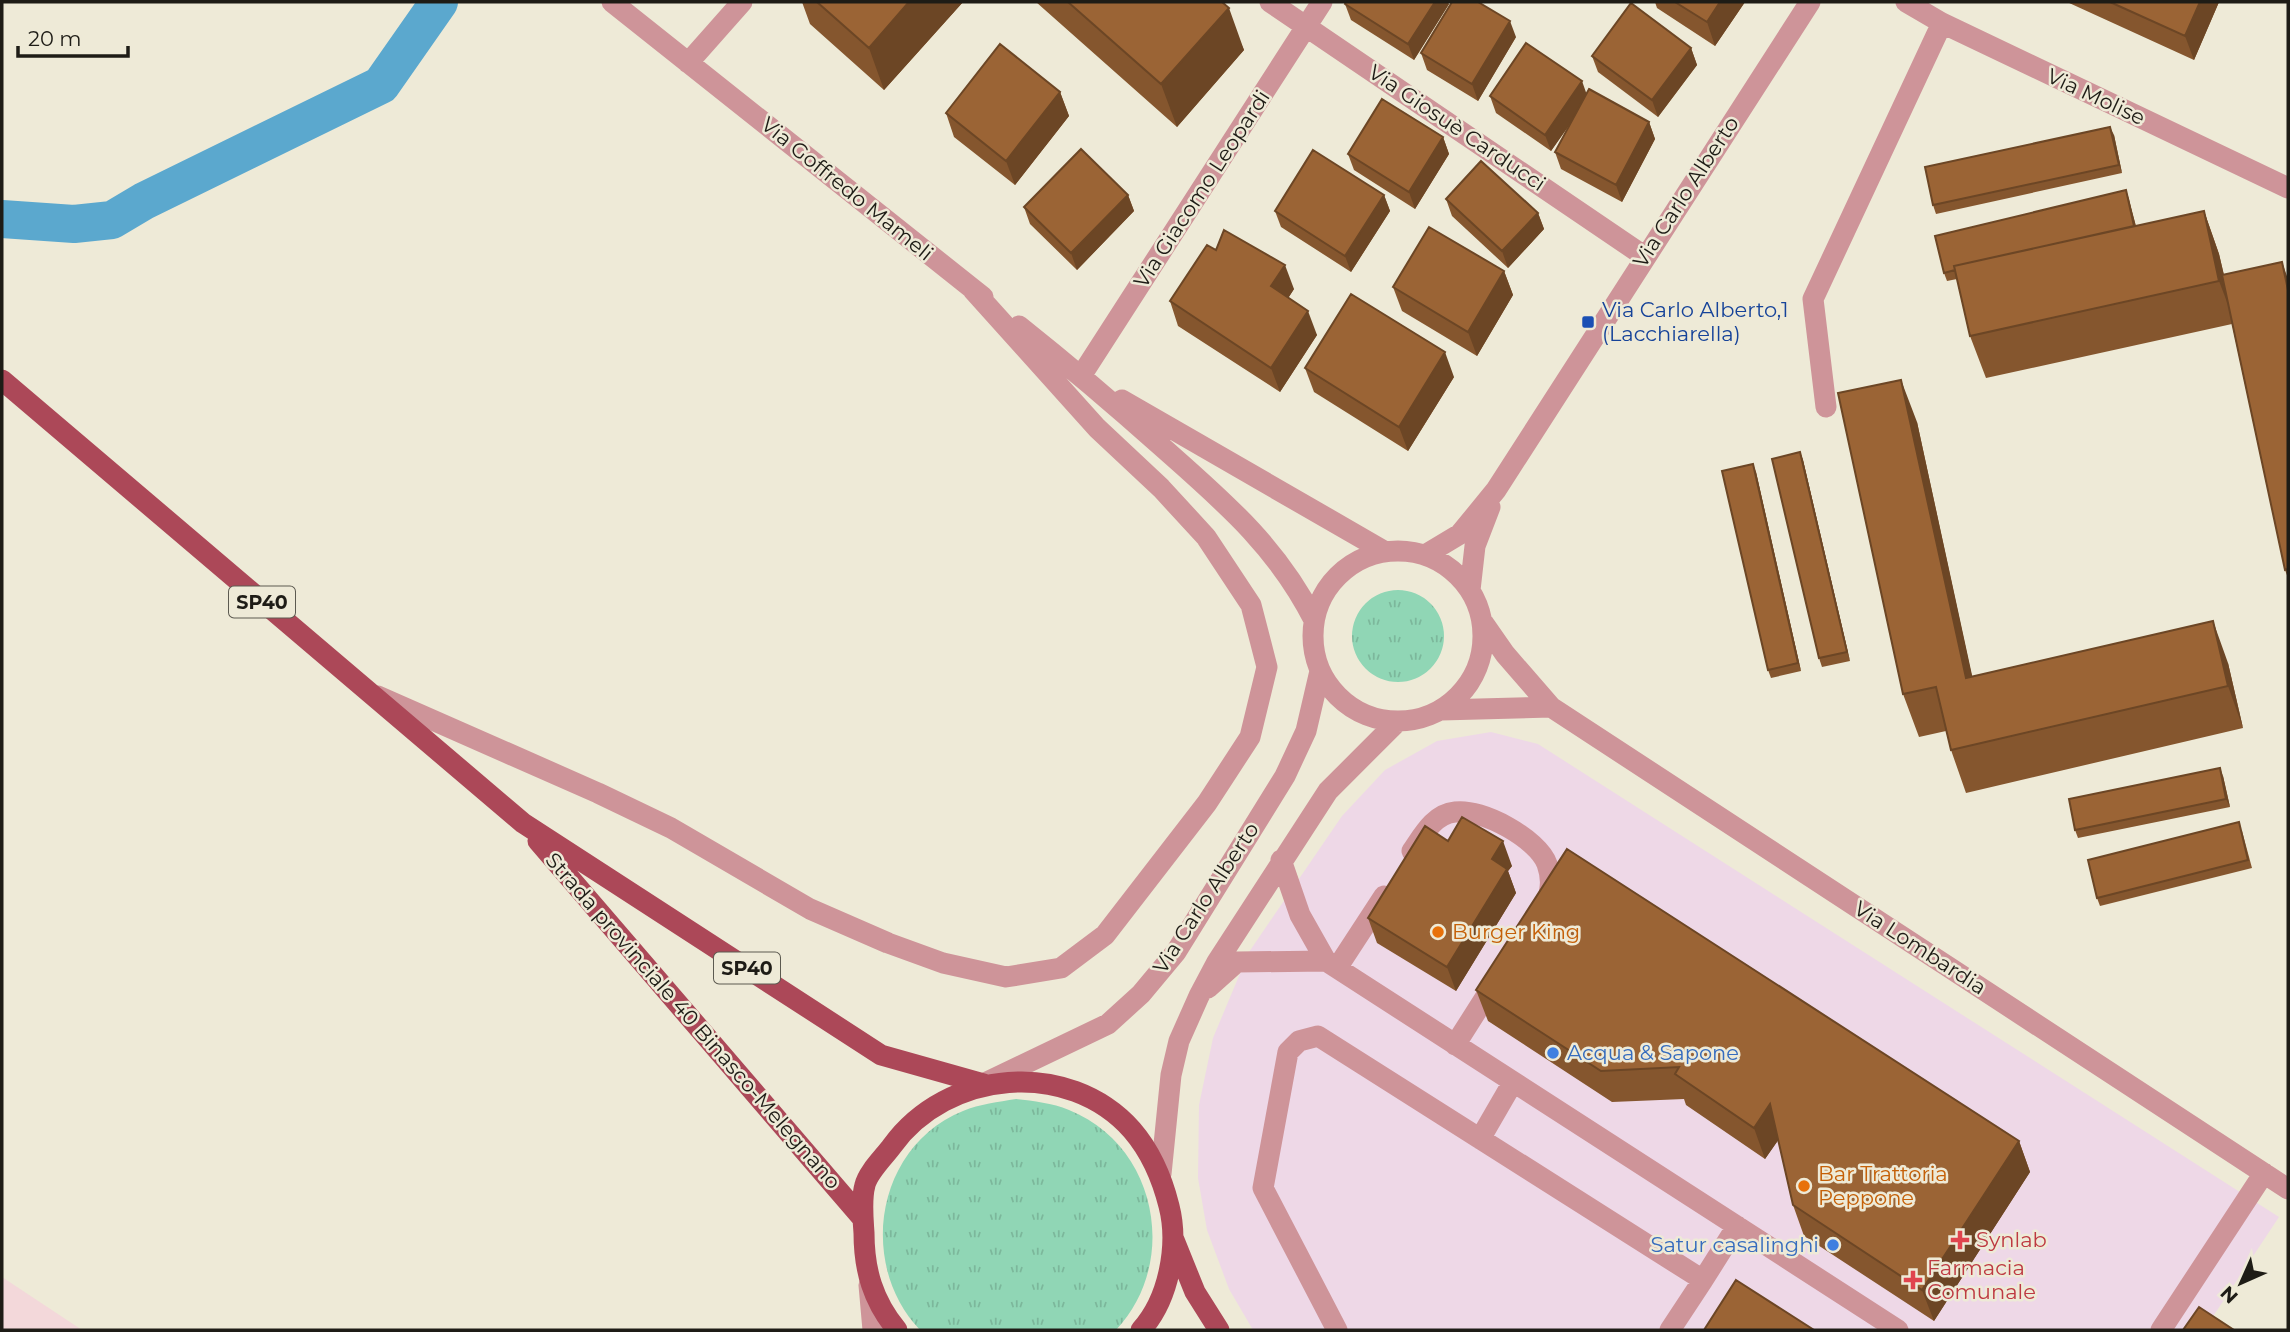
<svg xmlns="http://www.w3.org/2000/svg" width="2290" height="1332" viewBox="0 0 2290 1332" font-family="Montserrat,sans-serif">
  <defs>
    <pattern id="grass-tufts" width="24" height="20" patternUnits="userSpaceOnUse" patternTransform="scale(1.75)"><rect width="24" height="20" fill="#90d6b5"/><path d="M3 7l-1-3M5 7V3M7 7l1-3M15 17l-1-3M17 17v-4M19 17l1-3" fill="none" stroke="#7cb79b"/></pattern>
  </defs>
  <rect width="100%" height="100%" fill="#eeead7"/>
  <path fill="#eed8e7" d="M 1491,732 L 1538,744 L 2279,1217 L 2204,1330 L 1253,1330 L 1229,1289 L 1207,1230 L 1198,1178 L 1199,1105 L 1213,1038 L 1249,952 L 1342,816 L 1385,770 L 1437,741 Z"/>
  <path fill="#f3d8da" d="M 2,1277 L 82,1330 L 2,1330 Z"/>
  <path fill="url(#grass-tufts)" d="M1352 636a46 46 0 1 1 92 0a46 46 0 1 1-92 0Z
    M 1016,1099 C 1034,1101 1052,1103 1069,1110 C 1157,1145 1180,1262 1116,1330 L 920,1330 C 857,1264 876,1146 963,1111 C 980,1104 998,1102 1016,1099 Z"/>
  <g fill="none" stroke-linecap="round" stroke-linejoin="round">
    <path stroke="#5ba8ce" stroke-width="38" d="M 2,219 L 74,224 L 112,220 L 144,201 L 381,85 L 439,2"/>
    <path stroke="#ce9499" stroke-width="21" d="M 612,2 L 983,297
      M 1270,2 L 1644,256
      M 1906,2 L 1942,23 L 2288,188
      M 688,63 L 742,2
      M 1019,326 C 1068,365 1115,405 1161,446 C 1223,501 1276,545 1314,620
      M 1081,376 L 1322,2
      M 1122,400 L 1384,551
      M 1826,407 L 1813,299 L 1942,23
      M1313 636a85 85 0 1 1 170 0a85 85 0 1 1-170 0Z
      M 1425,555 L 1460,534 L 1496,490 L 1810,2
      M 1470,590 L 1475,546 L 1490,507
      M 1482,621 L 1505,654 L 1551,707 L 2288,1189
      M 378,696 L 598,793 L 671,828 L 810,909 L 888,943 L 943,963 L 1006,977 L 1061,968 L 1105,935 L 1207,803 L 1250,737 L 1267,667 L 1251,605 L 1206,537 L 1161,488 L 1097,428 L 973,290
      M 1441,710 L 1551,707
      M 1412,851 C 1423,835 1434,814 1455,812 C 1482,808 1538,839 1547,864 C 1552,878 1551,888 1547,902
      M 1281,860 L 1300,915 L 1326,961 L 1898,1330
      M 1337,968 L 1384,896
      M 1208,988 L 1237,962 L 1326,961
      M 1455,1045 L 1497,979
      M 985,1083 L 1108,1024 L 1141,994 L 1176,952 L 1285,776 L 1306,731 L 1320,671
      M 1480,1139 L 1513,1082
      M 1161,1174 L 1171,1075 L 1179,1041 L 1199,996 L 1217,962 L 1328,791 L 1398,721
      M 1703,1280 L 1737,1226
      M 869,1285 L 873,1330
      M 1337,1330 L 1263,1188 L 1288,1052 L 1299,1041 L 1318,1036 L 1703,1280 L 1670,1330
      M 2161,1330 L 2264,1173"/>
    <path stroke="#ac4858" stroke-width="21" d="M 2,380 L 523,823 L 881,1055 L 984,1084
      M 538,841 L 863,1219
      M 1174,1240 L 1195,1292 L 1219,1330
      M 897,1330 C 873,1301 864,1270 864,1233 C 863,1218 861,1199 865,1185 C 868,1172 884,1157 892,1146 C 947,1070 1068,1058 1132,1130 C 1151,1152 1162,1178 1169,1206 C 1179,1245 1169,1299 1141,1330"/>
  </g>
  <path fill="#85562e" d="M 802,2 L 963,2 L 884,90 L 810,24 Z
    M 1036,2 L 1222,2 L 1244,50 L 1177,127 Z
    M 1655,2 L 1745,2 L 1715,46 L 1657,8 Z
    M 2067,2 L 2219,2 L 2194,60 Z
    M 1345,4 L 1449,4 L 1414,60 L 1351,20 Z
    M 1516,37 L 1478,101 L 1427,70 L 1421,53 Z
    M 1691,48 L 1697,65 L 1658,117 L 1598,72 L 1592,56 Z
    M 1060,92 L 1069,116 L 1015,185 L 954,137 L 946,113 Z
    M 1586,94 L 1649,122 L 1655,139 L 1622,202 L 1561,169 L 1555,152 L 1573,120 L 1551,151 L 1496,113 L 1490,96 Z
    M 2114,135 L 2122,173 L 1936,214 L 1933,205 Z
    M 1443,137 L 1449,154 L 1415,209 L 1354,170 L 1348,154 Z
    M 2126,190 L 2136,226 L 2204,211 L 2219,254 L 2224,275 L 2288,279 L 2288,578 L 2285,570 L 2232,324 L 1986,378 L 1970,336 L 1957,279 L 1947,281 L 1944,273 Z
    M 1128,195 L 1134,211 L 1077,270 L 1030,224 L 1024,207 Z
    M 1384,195 L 1390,211 L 1351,272 L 1281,227 L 1275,211 Z
    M 1446,199 L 1538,213 L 1544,229 L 1508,268 L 1452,216 Z
    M 1216,250 L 1294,289 L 1288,298 L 1317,335 L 1280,392 L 1178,326 L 1170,301 Z
    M 1504,271 L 1513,295 L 1477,356 L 1402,311 L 1393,287 Z
    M 1305,368 L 1454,377 L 1408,451 L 1314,392 Z
    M 1917,422 L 1972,677 L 2228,663 L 2243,728 L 1966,793 L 1951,750 L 1946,731 L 1919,737 L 1903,694 Z
    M 1800,452 L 1803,460 L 1850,661 L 1822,667 L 1819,658 Z
    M 1756,472 L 1801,671 L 1771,678 L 1768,670 Z
    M 2223,776 L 2230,807 L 2078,838 L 2075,830 Z
    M 2242,831 L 2252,868 L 2100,906 L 2097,898 Z
    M 1448,841 L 1512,866 L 1508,871 L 1516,893 L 1456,991 L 1377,943 L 1368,918 Z
    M 1476,990 L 2019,1141 L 2030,1172 L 1934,1321 L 1804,1236 L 1793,1205 L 1778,1140 L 1765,1159 L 1686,1105 L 1684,1099 L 1612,1102 L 1488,1021 Z"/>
  <path fill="#6c4625" d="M 909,2 L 963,2 L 884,90 L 869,48 Z
    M 1435,2 L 1448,2 L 1449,4 L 1414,60 L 1408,44 Z
    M 1720,2 L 1745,2 L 1715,46 L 1707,22 Z
    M 2200,2 L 2219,2 L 2194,60 L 2185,36 Z
    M 1229,8 L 1244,50 L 1177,127 L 1161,84 Z
    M 1510,21 L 1516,37 L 1478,101 L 1472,84 Z
    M 1691,48 L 1697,65 L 1658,117 L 1652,100 Z
    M 1582,81 L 1588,98 L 1551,151 L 1545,135 Z
    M 1060,92 L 1069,116 L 1015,185 L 1006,161 Z
    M 1649,122 L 1655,139 L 1622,202 L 1616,185 Z
    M 2110,127 L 2114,135 L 2122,173 L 2119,165 Z
    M 1443,137 L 1449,154 L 1415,209 L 1409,192 Z
    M 2126,190 L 2129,199 L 2138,235 L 2135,227 Z
    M 1128,195 L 1134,211 L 1077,270 L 1071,253 Z
    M 1384,195 L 1390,211 L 1351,272 L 1345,256 Z
    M 2204,211 L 2219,254 L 2235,323 L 2219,281 Z
    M 1538,213 L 1544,229 L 1508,268 L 1502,251 Z
    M 2282,262 L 2288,279 L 2288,290 Z
    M 1285,265 L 1294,289 L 1280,311 L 1271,286 Z
    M 1504,271 L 1513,295 L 1477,356 L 1468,332 Z
    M 1308,311 L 1317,335 L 1280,392 L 1271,368 Z
    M 1445,352 L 1454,377 L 1408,451 L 1399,427 Z
    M 1901,380 L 1917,422 L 1982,721 L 1966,678 Z
    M 1800,452 L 1803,460 L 1850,661 L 1847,652 Z
    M 1753,464 L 1756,472 L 1801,671 L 1798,663 Z
    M 2213,621 L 2228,663 L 2243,728 L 2228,686 Z
    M 2220,768 L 2223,776 L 2230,807 L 2226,799 Z
    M 1503,841 L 1512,866 L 1508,871 L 1516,893 L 1456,991 L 1447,967 L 1492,859 Z
    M 1770,1104 L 1782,1135 L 1765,1159 L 1754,1128 Z
    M 2019,1141 L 2030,1172 L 1934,1321 L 1922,1290 Z"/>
  <path fill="#9b6435" stroke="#6c4625" stroke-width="2" d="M 817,2 L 909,2 L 869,48 Z
    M 1068,2 L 1222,2 L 1229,8 L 1161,84 Z
    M 1346,2 L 1435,2 L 1408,44 L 1345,4 Z
    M 1452,2 L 1478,2 L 1510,21 L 1472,84 L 1421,53 Z
    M 1675,2 L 1720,2 L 1707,22 Z
    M 2110,2 L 2200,2 L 2185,36 Z
    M 1631,3 L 1691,48 L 1652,100 L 1592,56 Z
    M 1526,43 L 1582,81 L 1545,135 L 1490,96 Z
    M 1000,44 L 1060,92 L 1006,161 L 946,113 Z
    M 1589,89 L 1649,122 L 1616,185 L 1555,152 Z
    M 1382,99 L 1443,137 L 1409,192 L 1348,154 Z
    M 2110,127 L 2119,165 L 1933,205 L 1925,167 Z
    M 1081,149 L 1128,195 L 1071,253 L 1024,207 Z
    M 1313,150 L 1384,195 L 1345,256 L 1275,211 Z
    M 1481,161 L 1538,213 L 1502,251 L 1446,199 Z
    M 2126,190 L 2134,226 L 1954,266 L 1955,270 L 1944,273 L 1935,236 Z
    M 2204,211 L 2219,281 L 1970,336 L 1954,266 Z
    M 1429,227 L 1504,271 L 1468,332 L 1393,287 Z
    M 1224,230 L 1285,265 L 1271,286 L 1308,311 L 1271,368 L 1170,301 L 1207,245 L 1216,250 Z
    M 2282,262 L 2288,290 L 2288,569 L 2285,570 L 2222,275 Z
    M 1351,294 L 1445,352 L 1399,427 L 1305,368 Z
    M 1901,380 L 1966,678 L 2213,621 L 2228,686 L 1951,750 L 1936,687 L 1903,694 L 1838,393 Z
    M 1800,452 L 1847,652 L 1819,658 L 1772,459 Z
    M 1753,464 L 1798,663 L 1768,670 L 1722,471 Z
    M 2220,768 L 2226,799 L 2075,830 L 2069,799 Z
    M 1462,817 L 1503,841 L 1492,859 L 1507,869 L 1447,967 L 1368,918 L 1425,826 L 1448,841 Z
    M 2239,822 L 2248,860 L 2097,898 L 2088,860 Z
    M 1567,849 L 2019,1141 L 1922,1290 L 1793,1205 L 1770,1104 L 1754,1128 L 1675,1074 L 1679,1067 L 1601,1071 L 1476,990 Z
    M 1736,1280 L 1814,1330 L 1704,1330 Z
    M 2199,1307 L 2234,1330 L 2183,1330 Z"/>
  <rect fill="#1a4fb4" stroke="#eeead7" stroke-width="2.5" x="1581" y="315" width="14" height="14" rx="3.5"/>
  <g fill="#e8710a" stroke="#eeead7" stroke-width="2.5">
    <circle cx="1438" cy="932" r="7"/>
    <circle cx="1804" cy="1186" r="7"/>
  </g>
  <g fill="#3f7fe0" stroke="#eeead7" stroke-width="2.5">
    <circle cx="1553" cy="1053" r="7"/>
    <circle cx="1833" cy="1245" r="7"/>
  </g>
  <g fill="#e0444e" stroke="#eeead7" stroke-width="2.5">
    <path d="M1956.5 1229.5h7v7h7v7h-7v7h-7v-7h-7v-7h7z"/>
    <path d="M1909.5 1269.5h7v7h7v7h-7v7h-7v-7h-7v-7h7z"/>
  </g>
  <g text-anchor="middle" stroke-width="5" stroke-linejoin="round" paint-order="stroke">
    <g fill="#eeead7" stroke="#5c5a50" stroke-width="2">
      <rect x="229" y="586.5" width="66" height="31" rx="5"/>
      <rect x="714" y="952.5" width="66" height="31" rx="5"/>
    </g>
    <g font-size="19" font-weight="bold" fill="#1e1c16">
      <text x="262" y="609">SP40</text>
      <text x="747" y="975">SP40</text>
    </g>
    <g font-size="21" fill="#1e1c16" stroke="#eeead7">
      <text transform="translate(2096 97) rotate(25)" y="7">Via Molise</text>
      <text transform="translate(1457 128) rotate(34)" y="7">Via Giosuè Carducci</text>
      <text transform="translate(847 189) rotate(39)" y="7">Via Goffredo Mameli</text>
      <text transform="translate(1202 189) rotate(-57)" y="7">Via Giacomo Leopardi</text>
      <text transform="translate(1686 192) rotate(-57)" y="7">Via Carlo Alberto</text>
      <text transform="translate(1206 898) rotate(-57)" y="7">Via Carlo Alberto</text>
      <text transform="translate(1920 948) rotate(33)" y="7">Via Lombardia</text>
      <text transform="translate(693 1021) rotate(49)" y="7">Strada provinciale 40 Binasco-Melegnano</text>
    </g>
    <g font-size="21" fill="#164399" stroke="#eeead7" text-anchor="start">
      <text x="1602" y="317">Via Carlo Alberto,1<tspan x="1602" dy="24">(Lacchiarella)</tspan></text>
    </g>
    <g font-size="21" fill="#c56008" stroke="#eeead7" text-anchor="start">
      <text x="1452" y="939">Burger King</text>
      <text x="1818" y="1181">Bar Trattoria<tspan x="1818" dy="24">Peppone</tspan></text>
    </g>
    <g font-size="21" fill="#366cbe" stroke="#eeead7" text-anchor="start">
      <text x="1567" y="1060">Acqua &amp; Sapone</text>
      <text x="1819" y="1252" text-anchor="end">Satur casalinghi</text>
    </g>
    <g font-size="21" fill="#be3a42" stroke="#eeead7" text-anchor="start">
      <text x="1976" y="1247">Synlab</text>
      <text x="1927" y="1275">Farmacia<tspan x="1927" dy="24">Comunale</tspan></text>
    </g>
  </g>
  <rect width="2290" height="1332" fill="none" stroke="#1e1c16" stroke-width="7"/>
  <g transform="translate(2241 1283) rotate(225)" stroke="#eeead7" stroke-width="5" paint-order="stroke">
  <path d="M0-5L12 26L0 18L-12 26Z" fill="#1e1c16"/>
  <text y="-10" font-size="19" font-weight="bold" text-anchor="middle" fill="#1e1c16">N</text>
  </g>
  <path d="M18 46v10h110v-10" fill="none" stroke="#1e1c16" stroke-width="3.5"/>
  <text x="28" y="46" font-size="21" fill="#1e1c16" stroke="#eeead7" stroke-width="5" paint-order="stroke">20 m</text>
</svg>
